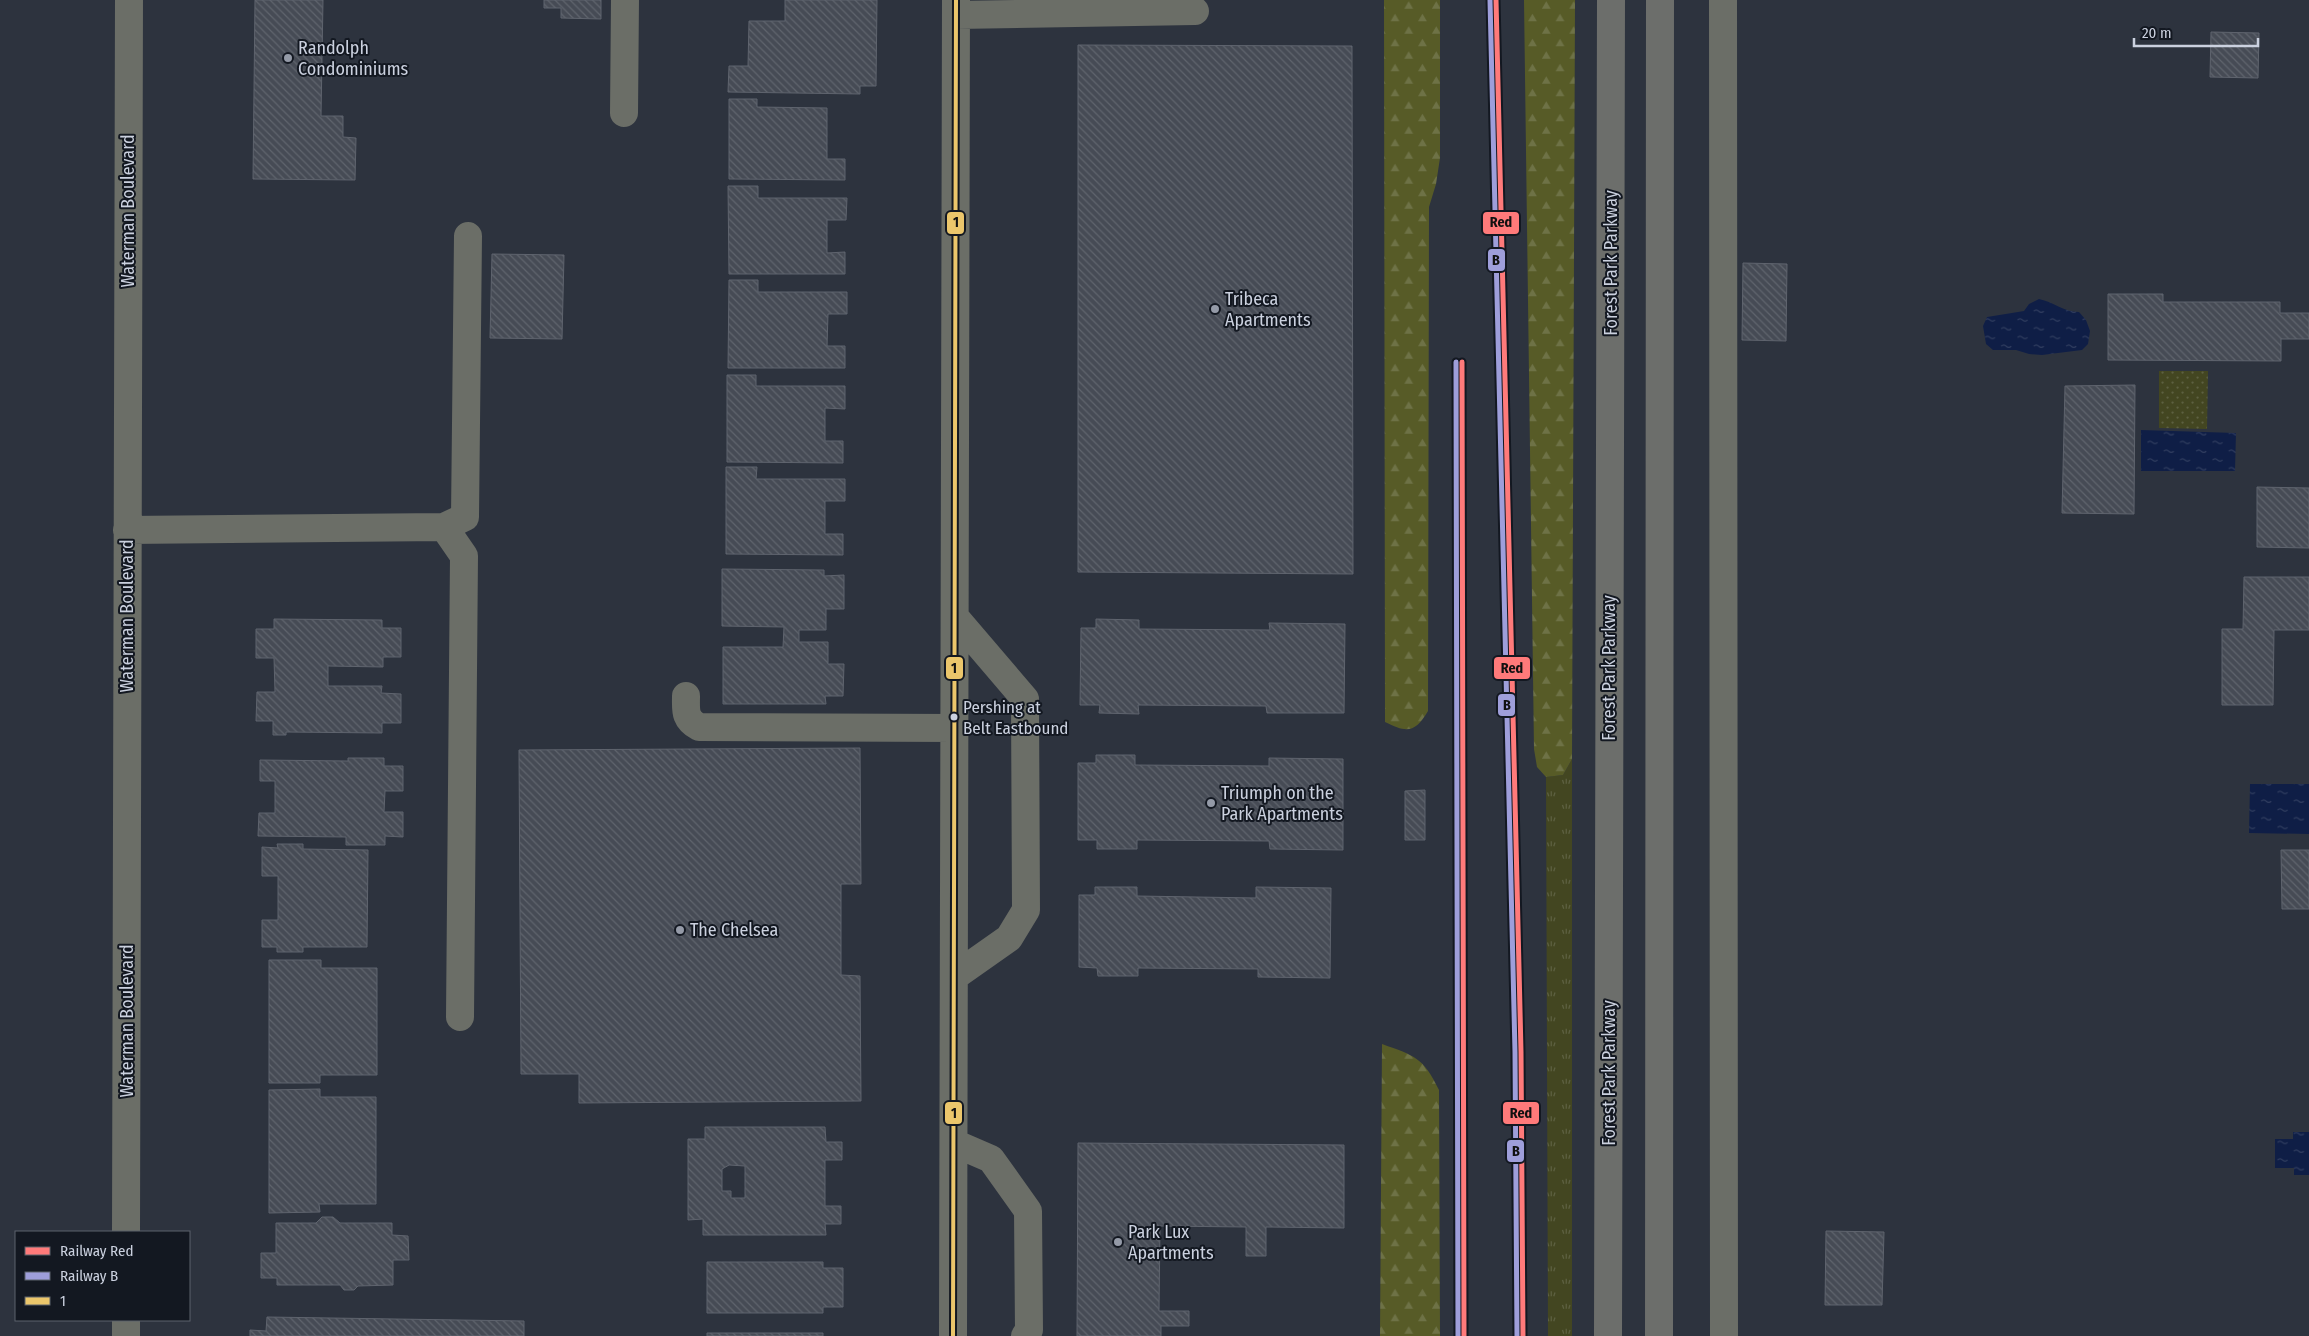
<svg xmlns="http://www.w3.org/2000/svg" width="2309" height="1336" viewBox="0 0 2309 1336" font-family="'Fira Sans Condensed',sans-serif">
  <defs>
    <pattern id="grass-tufts" width="24" height="20" patternUnits="userSpaceOnUse" patternTransform="scale(1.25)"><rect width="24" height="20" fill="#434621"/><path d="M3 7l-1-3M5 7V3M7 7l1-3M15 17l-1-3M17 17v-4M19 17l1-3" fill="none" stroke="#5d6041"/></pattern>
    <pattern id="forest-firs" width="22" height="20" patternUnits="userSpaceOnUse" patternTransform="scale(1.25)"><rect width="22" height="20" fill="#575b27"/><path d="M5 1l3.5 6h-7zM16 11l3.5 6h-7z" fill="#6e7246"/></pattern>
    <pattern id="garden-dots" width="8" height="8" patternUnits="userSpaceOnUse" patternTransform="scale(1.25)"><rect width="8" height="8" fill="#434621"/><path d="M2 2h.1M6 6h.1" fill="none" stroke="#5d6041" stroke-width="1.8" stroke-linecap="round"/></pattern>
    <pattern id="water-ripples" width="26" height="14" patternUnits="userSpaceOnUse" patternTransform="scale(1.25)"><rect width="26" height="14" fill="#0f1e46"/><path d="M2 4q2-2 4 0t4 0M15 11q2-2 4 0t4 0" fill="none" stroke="#313e60"/></pattern>
    <pattern id="building-back-hatch" width="6" height="6" patternUnits="userSpaceOnUse" patternTransform="scale(1.25)"><rect width="6" height="6" fill="#464b55"/><path d="M-1 5l2 2M0 0l6 6M5-1l2 2" fill="none" stroke="#5f646d"/></pattern>
  </defs>
  <rect width="100%" height="100%" fill="#2d333e"/>
  <path fill="url(#grass-tufts)" d="M 1572,759 L 1572,1336 L 1548,1336 L 1546,777 L 1563,775 Z"/>
  <path fill="url(#forest-firs)" d="M 1384,0 L 1440,0 L 1440,158 L 1436,184 L 1429,207 L 1428,711 C 1415,733 1407,733 1385,722 Z
    M 1524,0 L 1575,0 L 1572,759 L 1563,775 L 1546,777 L 1537,767 L 1534,749 Z
    M 1382,1044 C 1415,1056 1423,1057 1439,1090 L 1440,1336 L 1380,1336 Z"/>
  <path fill="url(#garden-dots)" d="M 2159,371 L 2208,371 L 2207,429 L 2159,428 Z"/>
  <path fill="url(#water-ripples)" d="M 2039,299 C 2054,302 2064,312 2079,312 L 2086,320 L 2090,331 L 2088,344 L 2082,350 L 2042,355 L 2029,354 L 2016,350 L 1993,350 L 1986,344 L 1983,326 L 1987,317 L 2024,311 L 2029,304 Z
    M 2141,430 L 2236,433 L 2235,471 L 2141,471 Z
    M 2250,784 L 2309,784 L 2309,834 L 2249,833 Z
    M 2293,1132 L 2309,1132 L 2309,1175 L 2294,1175 L 2294,1168 L 2275,1168 L 2275,1139 L 2293,1139 Z"/>
  <path fill="url(#building-back-hatch)" stroke="#5f646e" fill-rule="evenodd" d="M 255,0 L 323,0 L 321,116 L 343,116 L 343,137 L 356,138 L 355,180 L 253,179 Z
    M 544,0 L 601,0 L 601,19 L 561,18 L 561,8 L 544,8 Z
    M 785,0 L 877,0 L 876,86 L 860,86 L 860,94 L 728,92 L 729,66 L 748,66 L 749,21 L 785,21 Z
    M 2211,32 L 2259,33 L 2258,78 L 2210,77 Z
    M 1078,45 L 1352,46 L 1353,574 L 1078,572 Z
    M 729,99 L 757,99 L 757,107 L 827,108 L 827,159 L 845,159 L 845,180 L 729,179 Z
    M 728,186 L 758,186 L 758,198 L 847,198 L 846,220 L 827,220 L 827,253 L 845,252 L 845,274 L 729,274 Z
    M 492,254 L 564,255 L 562,339 L 490,338 Z
    M 1743,263 L 1787,264 L 1786,341 L 1742,340 Z
    M 729,280 L 758,280 L 758,292 L 847,292 L 847,314 L 828,314 L 827,346 L 845,346 L 845,368 L 728,368 Z
    M 2108,294 L 2163,294 L 2163,302 L 2280,302 L 2280,313 L 2309,313 L 2309,339 L 2281,339 L 2281,361 L 2108,360 Z
    M 727,375 L 756,375 L 756,386 L 845,386 L 845,409 L 825,408 L 825,441 L 843,441 L 843,463 L 727,462 Z
    M 2135,385 L 2134,514 L 2062,513 L 2065,386 Z
    M 726,467 L 757,467 L 756,479 L 845,479 L 845,501 L 825,501 L 825,534 L 843,534 L 843,555 L 726,554 Z
    M 2257,487 L 2309,488 L 2309,548 L 2257,547 Z
    M 722,569 L 824,570 L 824,576 L 844,575 L 844,609 L 826,609 L 826,630 L 799,630 L 799,642 L 828,642 L 828,664 L 844,664 L 843,696 L 825,696 L 826,704 L 723,704 L 723,647 L 783,647 L 784,627 L 722,626 Z
    M 2244,577 L 2309,577 L 2309,630 L 2274,630 L 2273,705 L 2222,705 L 2222,629 L 2243,629 Z
    M 274,619 L 382,620 L 382,628 L 401,628 L 401,657 L 383,657 L 383,667 L 328,666 L 328,686 L 382,686 L 381,693 L 401,694 L 401,723 L 382,723 L 382,733 L 286,732 L 286,735 L 273,735 L 273,721 L 256,721 L 257,692 L 275,692 L 274,658 L 256,658 L 256,629 L 274,629 Z
    M 1096,619 L 1139,620 L 1139,629 L 1270,630 L 1269,623 L 1345,624 L 1344,713 L 1267,713 L 1266,706 L 1138,705 L 1139,714 L 1099,713 L 1100,705 L 1080,705 L 1081,628 L 1096,628 Z
    M 860,748 L 861,884 L 841,884 L 841,975 L 860,976 L 861,1101 L 579,1103 L 579,1074 L 521,1074 L 519,750 Z
    M 1096,755 L 1135,755 L 1135,765 L 1269,766 L 1269,758 L 1343,759 L 1343,850 L 1270,849 L 1269,841 L 1137,840 L 1137,849 L 1097,849 L 1097,840 L 1078,840 L 1078,763 L 1096,763 Z
    M 348,758 L 384,758 L 384,766 L 403,766 L 403,791 L 385,791 L 384,812 L 403,812 L 403,837 L 385,836 L 385,845 L 346,845 L 346,837 L 258,836 L 259,813 L 275,813 L 275,781 L 260,781 L 260,760 L 348,761 Z
    M 1425,790 L 1425,840 L 1405,840 L 1405,791 Z
    M 277,844 L 303,844 L 303,849 L 368,850 L 367,947 L 303,947 L 303,952 L 277,952 L 277,947 L 262,947 L 262,920 L 278,920 L 278,876 L 262,876 L 262,847 L 278,848 Z
    M 2281,850 L 2309,850 L 2309,909 L 2282,909 Z
    M 1095,887 L 1137,887 L 1137,896 L 1256,898 L 1256,887 L 1331,888 L 1330,978 L 1258,977 L 1258,969 L 1138,968 L 1138,976 L 1098,976 L 1097,968 L 1079,967 L 1079,895 L 1095,895 Z
    M 269,960 L 321,960 L 321,968 L 377,968 L 377,1075 L 320,1075 L 320,1083 L 269,1083 Z
    M 320,1089 L 320,1097 L 376,1097 L 376,1204 L 319,1204 L 320,1212 L 269,1213 L 269,1090 Z
    M 705,1127 L 825,1127 L 826,1142 L 842,1142 L 842,1160 L 825,1160 L 825,1206 L 841,1206 L 841,1224 L 825,1224 L 826,1235 L 703,1235 L 703,1219 L 688,1220 L 688,1139 L 705,1139 ZM 729,1165 L 745,1166 L 745,1198 L 731,1198 L 731,1191 L 722,1191 L 722,1169 Z
    M 1078,1143 L 1344,1145 L 1344,1228 L 1266,1227 L 1266,1256 L 1246,1256 L 1246,1227 L 1160,1226 L 1159,1311 L 1189,1311 L 1189,1326 L 1161,1326 L 1161,1336 L 1077,1336 Z
    M 322,1217 L 333,1217 L 340,1223 L 392,1223 L 392,1235 L 408,1236 L 409,1260 L 393,1260 L 393,1285 L 358,1286 L 354,1290 L 344,1290 L 340,1285 L 277,1285 L 277,1278 L 261,1278 L 261,1253 L 276,1253 L 276,1223 L 316,1223 Z
    M 1826,1231 L 1884,1232 L 1882,1305 L 1825,1305 Z
    M 707,1262 L 823,1262 L 823,1268 L 843,1268 L 843,1307 L 823,1307 L 823,1313 L 707,1313 Z
    M 267,1317 L 524,1321 L 524,1336 L 250,1336 L 250,1330 L 266,1331 Z
    M 707,1333 L 823,1333 L 823,1336 L 707,1336 Z"/>
  <g fill="none" stroke-linecap="round" stroke-linejoin="round">
    <path stroke="#6b6e67" stroke-width="28" d="M 1723,0 L 1724,1336
      M 956,15 L 1195,11
      M 624,113 L 625,0
      M 444,527 L 465,517 L 468,236
      M 127,530 L 444,527 L 464,556 L 460,1017
      M 686,696 C 686,710 684,719 699,727 L 955,728
      M 955,976 L 1009,938 L 1026,910 L 1025,699 L 955,617
      M 954,1143 L 991,1159 L 1028,1211 L 1029,1330 L 1025,1336
      M 126,1232 L 129,0
      M 126,1336 L 126,1320
      M 953,1336 L 956,0"/>
    <path stroke="#6c6e6b" stroke-width="28" d="M 1608,1336 L 1611,0
      M 1659,1336 L 1660,0"/>
    <g stroke="#131821" stroke-width="8">
      <path id="bus-1" d="M 953,1336 L 956,0"/>
    </g>
    <use href="#bus-1" stroke="#ebc66b" stroke-width="4"/>
    <g stroke="#131821" stroke-width="9">
      <path id="rail-1" d="M 1496,0 L 1521,1052 L 1523,1336
        M 1462,362 L 1464,1336"/>
    </g>
    <g stroke="#131821" stroke-width="9">
      <path id="rail-2" d="M 1490,0 L 1515,1052 L 1517,1336
        M 1456,362 L 1458,1336"/>
    </g>
    <use href="#rail-1" stroke="#ff7a7a" stroke-width="5"/>
    <use href="#rail-2" stroke="#9e9eda" stroke-width="5"/>
  </g>
  <g fill="#949aa7" stroke="#131821" stroke-width="2">
    <circle cx="288" cy="58" r="5"/>
    <circle cx="1215" cy="309" r="5"/>
    <circle cx="1211" cy="803" r="5"/>
    <circle cx="680" cy="930" r="5"/>
    <circle cx="1118" cy="1242" r="5"/>
  </g>
  <circle fill="#cbd1df" stroke="#131821" stroke-width="2" cx="954" cy="717" r="4.5"/>
  <g text-anchor="middle" stroke-width="4" stroke-linejoin="round" paint-order="stroke">
    <g font-size="17" fill="#cbd1df" stroke="#131821" text-anchor="start">
      <text x="963" y="713">Pershing at<tspan x="963" dy="21">Belt Eastbound</tspan></text>
    </g>
    <g font-size="18" fill="#cbd1df" stroke="#131821" text-anchor="start">
      <text x="298" y="54">Randolph<tspan x="298" dy="21">Condominiums</tspan></text>
      <text x="1225" y="305">Tribeca<tspan x="1225" dy="21">Apartments</tspan></text>
      <text x="1221" y="799">Triumph on the<tspan x="1221" dy="21">Park Apartments</tspan></text>
      <text x="690" y="936">The Chelsea</text>
      <text x="1128" y="1238">Park Lux<tspan x="1128" dy="21">Apartments</tspan></text>
    </g>
    <g font-size="18" fill="#cbd1df" stroke="#131821">
      <text transform="translate(128 211) rotate(-90)" y="6">Waterman Boulevard</text>
      <text transform="translate(1611 263) rotate(-90)" y="6">Forest Park Parkway</text>
      <text transform="translate(127 616) rotate(-90)" y="6">Waterman Boulevard</text>
      <text transform="translate(1609 668) rotate(-90)" y="6">Forest Park Parkway</text>
      <text transform="translate(127 1021) rotate(-90)" y="6">Waterman Boulevard</text>
      <text transform="translate(1609 1073) rotate(-90)" y="6">Forest Park Parkway</text>
    </g>
  </g>
  <g stroke="#131821" stroke-width="2">
    <rect x="1482" y="211" width="38" height="24" rx="5" fill="#ff7a7a"/>
    <rect x="946" y="211" width="19" height="24" rx="5" fill="#ebc66b"/>
    <rect x="1487" y="248" width="19" height="24" rx="5" fill="#9e9eda"/>
    <rect x="1493" y="656" width="38" height="24" rx="5" fill="#ff7a7a"/>
    <rect x="945" y="656" width="19" height="24" rx="5" fill="#ebc66b"/>
    <rect x="1497" y="693" width="19" height="24" rx="5" fill="#9e9eda"/>
    <rect x="1502" y="1101" width="38" height="24" rx="5" fill="#ff7a7a"/>
    <rect x="944" y="1101" width="19" height="24" rx="5" fill="#ebc66b"/>
    <rect x="1506" y="1139" width="19" height="24" rx="5" fill="#9e9eda"/>
  </g>
  <g font-size="14" text-anchor="middle" font-weight="bold" fill="#111">
    <text x="1501" y="227">Red</text>
    <text x="956" y="227">1</text>
    <text x="1496" y="265">B</text>
    <text x="1512" y="673">Red</text>
    <text x="954" y="673">1</text>
    <text x="1507" y="710">B</text>
    <text x="1521" y="1118">Red</text>
    <text x="954" y="1118">1</text>
    <text x="1516" y="1156">B</text>
  </g>
  <rect x="15" y="1231" width="175" height="90" fill="#131821" stroke="#5d626d"/>
  <rect x="25" y="1247" width="25" height="8" fill="#ff7a7a" stroke="#5d626d"/>
  <text x="60" y="1256" font-size="15" fill="#cbd1df">Railway Red</text>
  <rect x="25" y="1272" width="25" height="8" fill="#9e9eda" stroke="#5d626d"/>
  <text x="60" y="1281" font-size="15" fill="#cbd1df">Railway B</text>
  <rect x="25" y="1297" width="25" height="8" fill="#ebc66b" stroke="#5d626d"/>
  <text x="60" y="1306" font-size="15" fill="#cbd1df">1</text>
  <path d="M2134 38v8h124v-8" fill="none" stroke="#cbd1df" stroke-width="2.5"/>
  <text x="2142" y="38" font-size="15" fill="#cbd1df" stroke="#131821" stroke-width="4" paint-order="stroke">20 m</text>
</svg>
